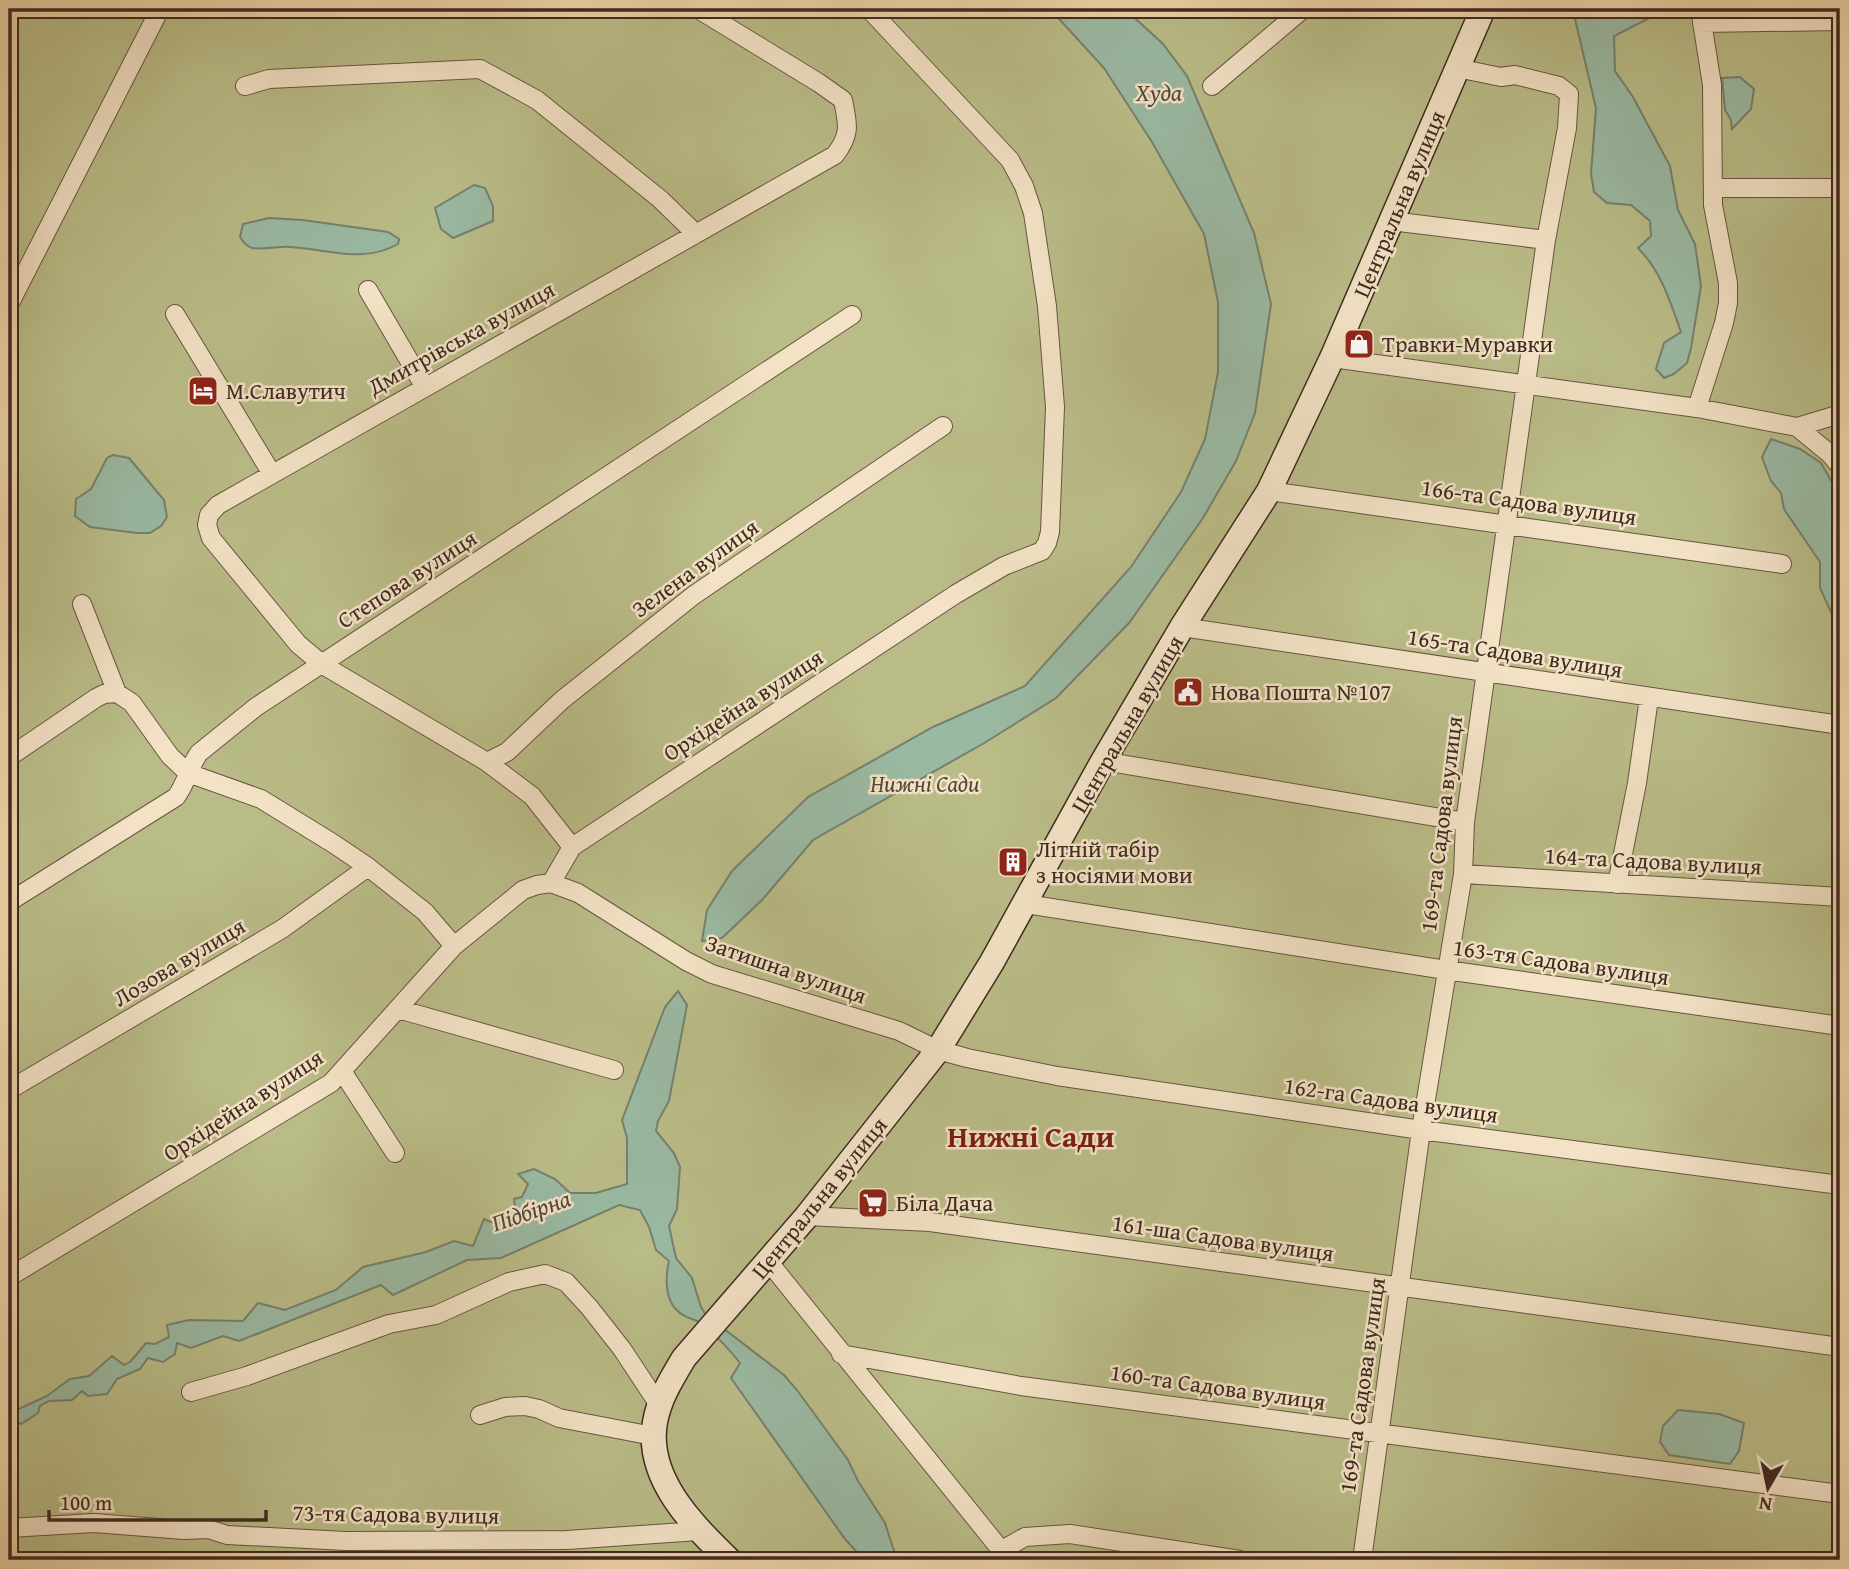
<svg xmlns="http://www.w3.org/2000/svg" width="1849" height="1569" viewBox="0 0 1849 1569" font-family="'Gentium Book Plus',serif">
  <rect width="100%" height="100%" fill="#edd3a8"/>
  <filter id="stains"><feTurbulence type="fractalNoise" baseFrequency=".00286" numOctaves="4"/><feColorMatrix values="0 0 0 0 .2 0 0 0 0 .09 0 0 0 0 .02 0 0 0 .5 -.17"/></filter>
  <radialGradient id="worn" r=".72"><stop offset=".6" stop-color="#630" stop-opacity="0"/><stop offset="1" stop-color="#630" stop-opacity=".3"/></radialGradient>
  <path fill="#b9bc87" stroke="#7c7354" stroke-width="2" d="M 9,9 L 1840,9 L 1840,1560 L 9,1560 Z"/>
  <path fill="#9ab9a2" stroke="#76806e" stroke-width="2" d="M 1050,9 L 1125,9 L 1163,44 L 1187,76 L 1254,233 L 1271,304 L 1255,413 L 1236,461 L 1203,518 L 1129,623 L 1056,698 L 986,742 L 813,840 L 763,899 L 722,938 L 702,941 L 707,910 L 732,871 L 808,797 L 933,727 L 1025,686 L 1131,567 L 1181,492 L 1205,439 L 1218,372 L 1218,302 L 1204,234 L 1152,142 L 1104,68 Z
    M 1583,9 L 1667,9 L 1614,36 L 1615,71 L 1633,97 L 1670,166 L 1678,210 L 1695,244 L 1701,286 L 1691,348 L 1687,363 L 1674,374 L 1664,378 L 1656,369 L 1664,343 L 1681,332 C 1670,301 1661,271 1638,248 L 1651,236 L 1650,221 L 1631,205 L 1607,203 L 1594,192 L 1591,174 L 1596,108 L 1574,15 Z
    M 1740,77 L 1754,89 L 1751,109 L 1732,129 L 1731,120 L 1725,110 L 1722,78 Z
    M 474,185 L 485,188 L 493,206 L 493,221 L 453,238 L 441,229 L 435,208 Z
    M 269,218 L 303,220 L 388,232 L 399,239 L 398,244 C 363,264 328,249 290,247 C 281,246 259,250 252,248 C 246,246 243,242 240,237 L 243,224 Z
    M 1771,439 L 1800,449 L 1821,463 L 1840,496 L 1840,623 L 1836,623 L 1820,588 L 1820,562 L 1784,509 L 1781,493 L 1771,481 L 1762,457 Z
    M 113,455 L 129,458 L 164,500 L 167,517 L 161,526 L 150,533 L 137,533 L 90,527 L 75,516 L 76,499 L 91,489 L 107,458 Z
    M 678,991 L 687,1005 L 669,1101 L 658,1121 L 656,1131 L 674,1153 L 680,1167 L 677,1209 L 669,1226 L 676,1258 L 692,1278 L 701,1307 L 706,1315 L 784,1375 L 797,1390 L 848,1460 L 858,1481 L 885,1523 L 897,1560 L 864,1560 L 845,1539 L 731,1378 L 740,1363 C 728,1348 716,1334 700,1323 C 695,1319 690,1319 685,1316 C 664,1306 665,1279 669,1261 L 656,1250 L 649,1227 L 640,1210 L 619,1205 L 501,1258 L 467,1260 L 393,1295 L 381,1285 L 239,1341 L 223,1336 L 191,1348 L 177,1343 L 175,1354 L 163,1362 L 148,1358 L 140,1369 L 117,1379 L 107,1394 L 88,1396 L 82,1391 L 72,1400 L 49,1401 L 40,1406 L 38,1413 L 21,1424 L 13,1419 L 9,1421 L 10,1413 L 47,1396 L 70,1379 L 89,1376 L 112,1356 L 124,1365 L 131,1361 L 146,1343 L 155,1344 L 169,1337 L 167,1325 L 189,1320 L 243,1321 L 258,1303 L 285,1310 L 336,1290 L 363,1267 L 426,1252 L 454,1241 L 473,1246 L 484,1219 L 496,1224 L 516,1218 L 514,1199 L 522,1197 L 528,1184 L 518,1174 L 534,1169 L 555,1179 L 570,1193 L 596,1193 L 627,1184 L 627,1138 L 622,1120 L 665,1007 Z
    M 1678,1410 L 1719,1414 L 1744,1423 L 1739,1451 L 1730,1464 L 1669,1455 L 1660,1442 L 1663,1426 Z"/>
  <g fill="none" stroke-linecap="round" stroke-linejoin="round">
    <g stroke="#6a5442" stroke-width="20">
      <path id="street" d="M 1702,23 L 1840,21
        M 245,86 L 269,79 L 480,69 L 537,100 L 660,199 L 696,234
        M 1212,86 L 1303,9
        M 1714,188 L 1840,188
        M 1391,221 L 1546,240
        M 368,290 L 424,386
        M 9,300 L 11,301 L 160,9
        M 175,314 L 272,474
        M 1332,358 L 1697,408 L 1797,427 L 1840,414
        M 1697,408 L 1724,323 L 1728,303 L 1728,283 L 1713,205 L 1712,85 L 1700,9
        M 1797,427 L 1830,454 L 1840,466
        M 1269,491 L 1782,564
        M 82,604 L 117,693 L 132,703 L 170,756 L 188,773 L 261,799 L 334,844 L 368,867 L 425,912 L 454,946
        M 1182,627 L 1840,725
        M 9,757 L 96,698 L 104,694 L 117,693
        M 1103,761 L 1465,822
        M 487,762 L 507,752 L 562,700 L 694,595 L 943,426
        M 572,847 L 532,796 L 487,762 L 323,665 L 298,644 L 211,538 L 207,525 L 209,515 L 218,505 L 835,155 C 851,134 848,125 843,100 L 819,83 L 698,9
        M 1463,874 L 1840,897
        M 551,883 L 572,847 L 956,594 L 1004,566 L 1042,551 L 1047,543 L 1050,532 L 1055,407 L 1047,306 L 1033,213 L 1024,186 L 1010,160 L 869,9
        M 1617,884 L 1637,783 L 1649,698
        M 9,902 L 176,797 C 186,784 189,767 199,753 L 256,707 L 852,315
        M 1026,904 L 1446,970 L 1840,1026
        M 398,1009 L 614,1070
        M 342,1071 L 395,1153
        M 9,1090 L 282,929 L 368,867
        M 807,1216 L 930,1222 L 1840,1347
        M 768,1261 L 1009,1560
        M 9,1277 L 331,1083 L 454,946 L 523,890 L 537,885 L 551,883 L 578,893 L 686,961 L 712,974 L 899,1031 L 938,1050 L 967,1058 L 1057,1076 L 1421,1130 L 1840,1185
        M 841,1354 L 1021,1386 L 1840,1494
        M 191,1392 L 247,1376 L 389,1324 L 436,1315 L 509,1282 L 545,1274 L 566,1282 L 589,1307 L 622,1349 L 659,1405
        M 480,1415 L 505,1407 L 525,1406 L 539,1409 L 559,1418 L 653,1436
        M 9,1528 L 94,1523 L 184,1530 L 208,1529 L 227,1535 L 346,1541 L 567,1540 L 699,1531
        M 1002,1550 L 1025,1537 L 1070,1534 L 1240,1560
        M 1362,1560 L 1421,1130 L 1463,874 L 1465,822 L 1546,240 L 1567,128 L 1569,94 L 1559,86 L 1515,75 L 1501,77 L 1457,68"/>
    </g>
    <g stroke="#3f2a20" stroke-width="27">
      <path id="secondary" d="M 729,1560 C 693,1525 645,1478 655,1422 C 659,1399 672,1378 684,1358 L 807,1216 L 938,1050 L 992,962 L 1103,761 L 1182,627 L 1269,491 L 1332,358 L 1483,9"/>
    </g>
    <use href="#street" stroke="#f3e2c6" stroke-width="18"/>
    <use href="#secondary" stroke="#f3e2c6" stroke-width="24"/>
  </g>
  <defs>
    <g id="shop-square" transform="scale(1.575)"><rect x="-9" y="-9" width="18" height="18" rx="4" fill="#8f2418" stroke="#f3e2c6"/><path d="M-5-2.5h2.3a2.7 3.5 0 0 1 5.4 0H5L5.5 6h-11ZM-1.5-2.5h3a1.5 2.3 0 0 0-3 0Z" fill="#fff"/></g>
    <g id="hotel-square" transform="scale(1.575)"><rect x="-9" y="-9" width="18" height="18" rx="4" fill="#8f2418" stroke="#f3e2c6"/><path d="M-6-4.5h1.5V1H6V5H4.5V3h-9V5H-6ZM-4 0a1.8 1.8 0 1 1 3.6 0ZM.5 0V-2.5h3Q6-2.5 6 0Z" fill="#fff"/></g>
    <g id="civic-square" transform="scale(1.575)"><rect x="-9" y="-9" width="18" height="18" rx="4" fill="#8f2418" stroke="#f3e2c6"/><path d="M-.6-6.5H3V-4.5H.6V-3L4-1V1h2V6H-6V1h2V-1L-.6-3ZM-1.2 2.5V6h2.4V2.5Z" fill="#fff"/></g>
    <g id="building-square" transform="scale(1.575)"><rect x="-9" y="-9" width="18" height="18" rx="4" fill="#8f2418" stroke="#f3e2c6"/><path d="M-4-6H4V6H1V3H-1V6H-4ZM-2.5-4.3h1.7v1.8h-1.7ZM.8-4.3h1.7v1.8H.8ZM-2.5-1h1.7V.8h-1.7ZM.8-1h1.7V.8H.8Z" fill="#fff"/></g>
    <g id="supermarket-square" transform="scale(1.575)"><rect x="-9" y="-9" width="18" height="18" rx="4" fill="#8f2418" stroke="#f3e2c6"/><path d="M-6-5.5h2.5l.6 2H6L4.5 2H-2.5L-4.4-4H-6ZM-1.5 3.2a1.3 1.3 0 1 0 .1 0ZM3 3.2a1.3 1.3 0 1 0 .1 0Z" fill="#fff"/></g>
  </defs>
  <g fill-rule="evenodd">
    <use href="#shop-square" x="1359" y="344"/>
    <use href="#hotel-square" x="203" y="391"/>
    <use href="#civic-square" x="1188" y="692"/>
    <use href="#building-square" x="1013" y="862"/>
    <use href="#supermarket-square" x="873" y="1203"/>
  </g>
  <g text-anchor="middle" stroke-width="5" stroke-linejoin="round" paint-order="stroke">
    <g font-size="23" fill="#3f2a20" stroke="#f3e2c6">
      <text transform="translate(1399 204) rotate(-67)" y="8">Центральна вулиця</text>
      <text transform="translate(461 338) rotate(-29)" y="8">Дмитрівська вулиця</text>
      <text transform="translate(1529 502) rotate(8)" y="8">166-та Садова вулиця</text>
      <text transform="translate(695 568) rotate(-36)" y="8">Зелена вулиця</text>
      <text transform="translate(407 579) rotate(-33)" y="8">Степова вулиця</text>
      <text transform="translate(1515 653) rotate(9)" y="8">165-та Садова вулиця</text>
      <text transform="translate(743 705) rotate(-33)" y="8">Орхідейна вулиця</text>
      <text transform="translate(1127 724) rotate(-60)" y="8">Центральна вулиця</text>
      <text transform="translate(1441 824) rotate(-83)" y="8">169-та Садова вулиця</text>
      <text transform="translate(1653 861) rotate(3)" y="8">164-та Садова вулиця</text>
      <text transform="translate(179 962) rotate(-31)" y="8">Лозова вулиця</text>
      <text transform="translate(1561 962) rotate(8)" y="8">163-тя Садова вулиця</text>
      <text transform="translate(786 969) rotate(19)" y="8">Затишна вулиця</text>
      <text transform="translate(1391 1100) rotate(8)" y="8">162-га Садова вулиця</text>
      <text transform="translate(243 1105) rotate(-33)" y="8">Орхідейна вулиця</text>
      <text transform="translate(819 1198) rotate(-51)" y="8">Центральна вулиця</text>
      <text transform="translate(1223 1238) rotate(8)" y="8">161-ша Садова вулиця</text>
      <text transform="translate(1362 1385) rotate(-82)" y="8">169-та Садова вулиця</text>
      <text transform="translate(1218 1387) rotate(8)" y="8">160-та Садова вулиця</text>
      <text transform="translate(396 1514) rotate(1)" y="8">73-тя Садова вулиця</text>
    </g>
    <g font-size="23" fill="#3f2a20" stroke="#f3e2c6" text-anchor="start">
      <text x="1382" y="352">Травки-Муравки</text>
      <text x="226" y="399">М.Славутич</text>
      <text x="1211" y="700">Нова Пошта №107</text>
      <text x="1036" y="857">Літній табір<tspan x="1036" dy="26">з носіями мови</tspan></text>
      <text x="896" y="1211">Біла Дача</text>
    </g>
    <g font-size="23" font-style="italic" fill="#574735" stroke="#f3e2c6">
      <text x="925" y="792">Нижні Сади</text>
    </g>
    <g font-size="24" font-style="italic" fill="#51473a" stroke="#f3e2c6">
      <text x="1159" y="101">Худа</text>
      <text transform="translate(531 1211) rotate(-19)" y="8">Підбірна</text>
    </g>
    <g font-size="30" font-weight="bold" fill="#7a1f14" stroke="#f3e2c6">
      <text x="1031" y="1147">Нижні Сади</text>
    </g>
  </g>
  <rect width="1849" height="1569" fill="none" stroke="#edd3a8" stroke-width="35"/>
  <rect x="10" y="10" width="1828" height="1548" fill="none" stroke="#3f2a20" stroke-width="3.5"/>
  <rect x="18" y="18" width="1814" height="1534" fill="none" stroke="#3f2a20" stroke-width="2"/>
  <g transform="translate(1768 1488) rotate(189)" stroke="#f3e2c6" stroke-width="5" paint-order="stroke">
  <path d="M0-5L12 26L0 18L-12 26Z" fill="#3f2a20"/>
  <text y="-10" font-size="19" font-weight="bold" text-anchor="middle" fill="#3f2a20">N</text>
  </g>
  <path d="M49 1510v10h217v-10" fill="none" stroke="#3f2a20" stroke-width="3.5"/>
  <text x="60" y="1510" font-size="21" fill="#3f2a20" stroke="#f3e2c6" stroke-width="5" paint-order="stroke">100 m</text>
  <rect width="100%" height="100%" filter="url(#stains)"/>
  <rect width="100%" height="100%" fill="url(#worn)"/>
</svg>
